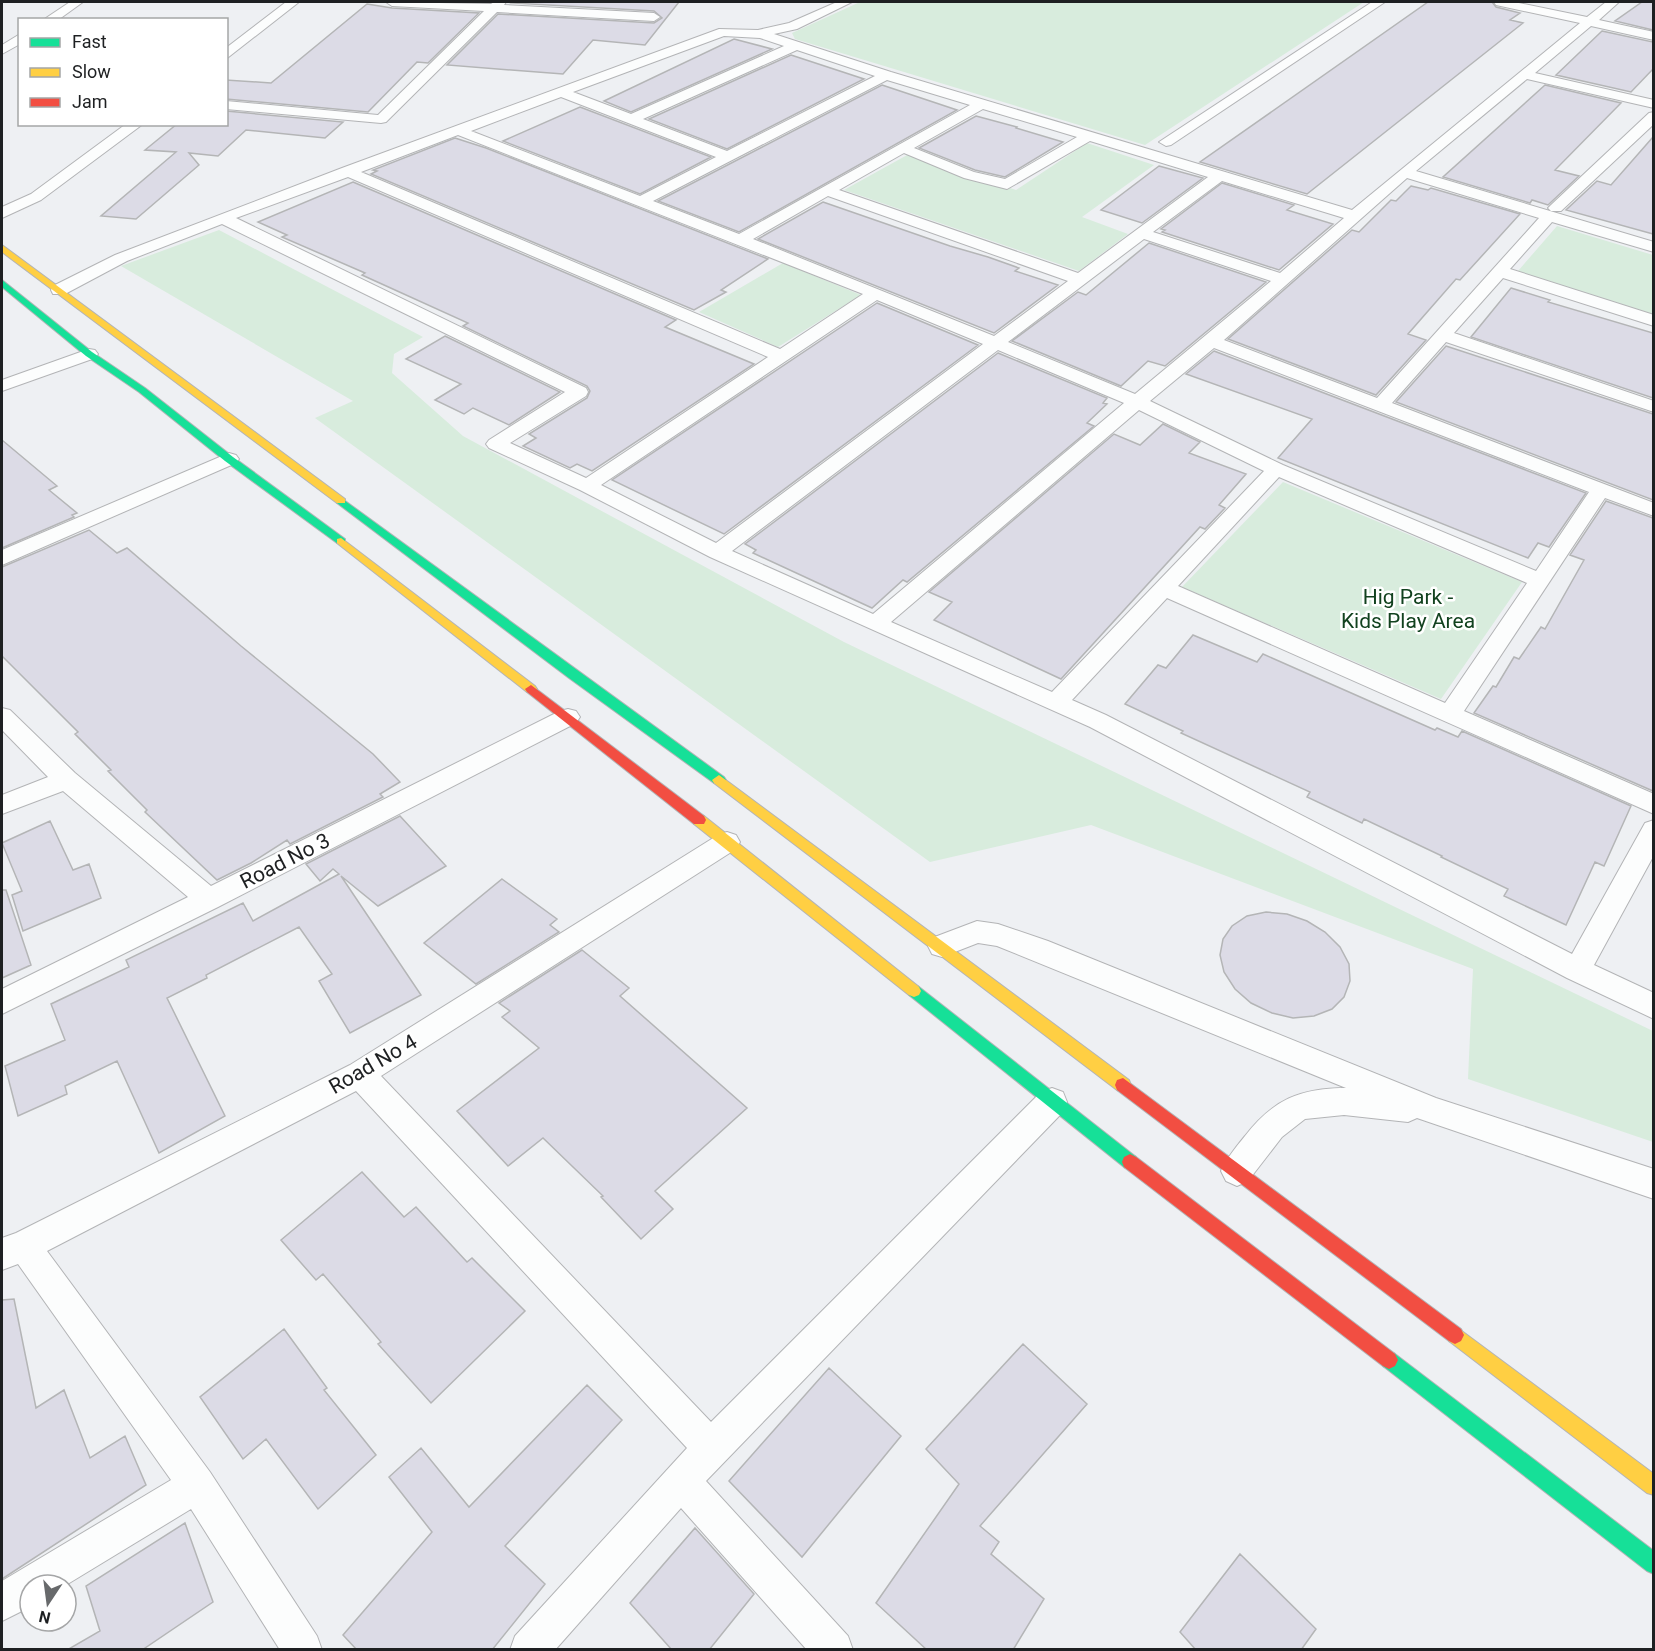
<svg xmlns="http://www.w3.org/2000/svg" width="1655" height="1651" viewBox="0 0 1655 1651" font-family="Roboto,sans-serif">
  <rect width="100%" height="100%" fill="#eef0f3"/>
  <path fill="#d8ecdd" d="M 860,2 L 1364,2 L 1145,145 L 795,39 L 792,33 Z
    M 1087,143 L 1154,165 L 1082,217 L 1128,234 L 1079,271 L 844,190 L 909,154 L 1016,190 Z
    M 1557,226 L 1653,255 L 1653,314 L 1518,271 Z
    M 219,230 L 423,337 L 394,354 L 392,373 L 463,436 L 844,642 L 1653,1031 L 1653,1142 L 1468,1079 L 1473,969 L 1091,825 L 930,862 L 315,418 L 353,401 L 121,266 Z
    M 783,263 L 861,295 L 778,347 L 699,312 Z
    M 1283,482 L 1522,582 L 1441,699 L 1182,587 Z"/>
  <path fill="#dcdbe6" stroke="#b4b5b6" stroke-width="1.5" d="M 514,2 L 679,2 L 645,45 L 593,40 L 563,74 L 447,65 L 498,14 L 654,23 L 662,18 L 654,11 L 512,3 Z
    M 1428,2 L 1492,2 L 1496,7 L 1520,13 L 1510,20 L 1523,23 L 1307,194 L 1200,162 Z
    M 1642,2 L 1653,2 L 1653,30 L 1615,21 Z
    M 367,4 L 392,8 L 479,13 L 428,63 L 417,62 L 368,112 L 226,99 L 226,80 L 271,83 Z
    M 1602,31 L 1653,42 L 1653,69 L 1631,92 L 1556,75 Z
    M 734,39 L 772,49 L 631,112 L 604,101 Z
    M 791,55 L 864,79 L 727,149 L 649,119 Z
    M 882,85 L 957,110 L 739,232 L 658,201 Z
    M 1545,85 L 1621,103 L 1555,170 L 1579,176 L 1548,205 L 1532,200 L 1530,203 L 1443,177 Z
    M 580,107 L 711,157 L 640,194 L 503,141 Z
    M 226,111 L 343,122 L 325,138 L 246,130 L 218,156 L 189,153 L 199,165 L 136,219 L 101,216 L 176,152 L 145,150 L 177,124 L 226,124 Z
    M 976,116 L 1017,127 L 1016,128 L 1063,142 L 1005,177 L 975,170 L 919,148 Z
    M 1653,137 L 1653,234 L 1566,210 L 1597,181 L 1611,185 Z
    M 455,138 L 486,148 L 768,259 L 721,290 L 726,292 L 694,310 L 371,174 L 377,171 L 373,170 Z
    M 1159,166 L 1203,178 L 1142,223 L 1101,210 Z
    M 353,182 L 676,320 L 665,327 L 754,364 L 592,471 L 577,464 L 570,468 L 523,446 L 536,438 L 529,434 L 587,398 L 590,391 L 587,386 L 463,326 L 468,323 L 362,275 L 365,273 L 282,237 L 287,235 L 258,222 Z
    M 1222,183 L 1294,205 L 1287,210 L 1333,224 L 1279,270 L 1162,232 L 1165,230 L 1161,229 Z
    M 1411,186 L 1428,190 L 1431,188 L 1520,214 L 1460,280 L 1456,279 L 1408,334 L 1426,340 L 1376,395 L 1228,339 L 1352,230 L 1359,232 L 1391,200 L 1396,201 Z
    M 823,202 L 950,246 L 988,257 L 1019,268 L 1015,271 L 1058,285 L 994,333 L 758,239 Z
    M 1149,243 L 1266,282 L 1165,366 L 1148,361 L 1121,386 L 1012,341 L 1078,292 L 1086,295 Z
    M 1511,288 L 1550,300 L 1548,302 L 1653,333 L 1653,398 L 1471,337 Z
    M 877,303 L 978,345 L 724,534 L 612,480 Z
    M 445,336 L 560,392 L 509,425 L 473,408 L 464,414 L 435,400 L 461,384 L 406,359 Z
    M 1446,346 L 1653,414 L 1653,500 L 1396,402 Z
    M 1214,351 L 1586,493 L 1549,547 L 1538,543 L 1528,558 L 1278,458 L 1312,419 L 1186,374 Z
    M 998,353 L 1107,398 L 1103,403 L 1107,404 L 1087,423 L 1094,426 L 907,582 L 903,580 L 872,608 L 753,553 L 756,550 L 745,544 Z
    M 1163,424 L 1200,442 L 1189,453 L 1246,474 L 1219,505 L 1225,508 L 1205,529 L 1200,527 L 1061,679 L 934,620 L 952,602 L 929,592 L 1114,434 L 1140,445 Z
    M 2,440 L 57,486 L 49,490 L 77,513 L 72,515 L 74,517 L 2,548 Z
    M 1606,501 L 1653,518 L 1653,791 L 1474,713 L 1493,686 L 1496,687 L 1514,657 L 1519,659 L 1541,627 L 1545,629 L 1584,560 L 1570,555 Z
    M 89,530 L 117,553 L 127,548 L 241,646 L 373,754 L 400,782 L 380,794 L 383,797 L 290,844 L 287,840 L 251,863 L 217,880 L 145,812 L 147,810 L 108,771 L 111,770 L 75,734 L 78,732 L 2,656 L 2,567 Z
    M 1193,635 L 1257,662 L 1263,654 L 1435,730 L 1437,728 L 1458,737 L 1462,731 L 1631,806 L 1604,866 L 1595,862 L 1566,925 L 1504,896 L 1508,889 L 1441,857 L 1442,856 L 1364,819 L 1362,823 L 1307,797 L 1310,792 L 1181,733 L 1183,731 L 1125,704 L 1158,665 L 1166,668 Z
    M 400,816 L 446,866 L 378,906 L 341,876 L 421,995 L 350,1033 L 319,981 L 332,974 L 299,927 L 206,975 L 207,978 L 167,998 L 225,1116 L 159,1153 L 117,1061 L 65,1086 L 67,1094 L 18,1116 L 5,1066 L 65,1040 L 51,1004 L 129,967 L 126,960 L 243,903 L 253,921 L 339,874 L 333,869 L 320,881 L 306,864 Z
    M 50,821 L 73,870 L 89,864 L 101,898 L 23,931 L 12,895 L 22,891 L 2,843 Z
    M 502,879 L 557,919 L 550,925 L 559,932 L 476,984 L 424,943 Z
    M 2,890 L 6,890 L 31,965 L 2,978 Z
    M 1266,912 L 1287,914 L 1307,921 L 1325,932 L 1340,947 L 1349,964 L 1350,981 L 1344,997 L 1332,1009 L 1314,1016 L 1293,1018 L 1272,1013 L 1251,1003 L 1235,989 L 1224,972 L 1220,955 L 1223,939 L 1232,926 L 1247,916 Z
    M 582,950 L 629,988 L 620,996 L 747,1108 L 655,1191 L 673,1209 L 641,1239 L 601,1197 L 603,1196 L 543,1138 L 508,1166 L 457,1111 L 539,1048 L 502,1017 L 510,1011 L 499,1003 Z
    M 362,1172 L 404,1217 L 416,1207 L 467,1262 L 472,1258 L 525,1311 L 431,1403 L 378,1344 L 381,1342 L 323,1274 L 316,1280 L 281,1240 Z
    M 14,1299 L 36,1408 L 64,1390 L 90,1458 L 125,1436 L 146,1485 L 2,1579 L 2,1300 Z
    M 284,1329 L 327,1388 L 324,1390 L 376,1455 L 318,1509 L 266,1439 L 243,1459 L 200,1397 Z
    M 1023,1344 L 1087,1404 L 980,1526 L 999,1542 L 991,1554 L 1044,1599 L 1013,1650 L 927,1650 L 876,1603 L 959,1484 L 926,1449 Z
    M 829,1368 L 901,1436 L 802,1557 L 729,1481 Z
    M 587,1385 L 622,1420 L 505,1546 L 545,1584 L 492,1650 L 357,1650 L 343,1635 L 432,1532 L 389,1477 L 421,1448 L 469,1507 Z
    M 185,1523 L 213,1602 L 142,1650 L 67,1650 L 100,1631 L 86,1586 Z
    M 695,1528 L 754,1594 L 709,1650 L 672,1650 L 630,1603 Z
    M 1240,1554 L 1316,1629 L 1301,1650 L 1196,1650 L 1180,1632 Z"/>
  <g fill="none" stroke-linecap="round" stroke-linejoin="round">
    <g stroke="#b3b4b6" stroke-width="2">
      <path id="street" d="M 70,2 L 83,2 L 58,20 L 43,20 Z
        M 286,2 L 299,2 L 226,59 L 226,48 Z
        M 386,2 L 491,4 L 494,2 L 506,2 L 504,5 L 654,13 L 660,17 L 654,21 L 497,12 L 386,122 L 381,123 L 226,109 L 226,101 L 378,115 L 484,11 L 392,6 Z
        M 837,2 L 852,2 L 797,29 L 774,34 L 891,72 L 1352,210 L 1580,23 L 1496,5 L 1494,2 L 1514,2 L 1587,17 L 1606,2 L 1619,2 L 1599,20 L 1654,32 L 1654,40 L 1591,26 L 1535,73 L 1654,100 L 1654,108 L 1527,79 L 1416,171 L 1654,242 L 1654,252 L 1552,222 L 1510,269 L 1654,315 L 1654,326 L 1503,278 L 1454,333 L 1654,401 L 1654,412 L 1446,342 L 1392,403 L 1654,503 L 1654,516 L 1605,498 L 1464,711 L 1654,794 L 1654,814 L 1167,598 L 1072,700 L 1106,715 L 1572,954 L 1645,823 L 1654,820 L 1654,855 L 1594,965 L 1654,993 L 1654,1019 L 1567,978 L 1090,727 L 710,557 L 580,490 L 489,448 L 486,444 L 489,440 L 565,392 L 222,224 L 127,261 L 65,294 L 53,294 L 51,290 L 53,286 L 115,255 L 342,168 L 719,29 L 758,30 L 789,23 ZM 724,36 L 760,38 L 784,46 L 631,114 L 573,92 ZM 797,50 L 875,76 L 727,151 L 643,119 ZM 887,80 L 970,105 L 739,234 L 653,201 ZM 561,97 L 716,157 L 640,196 L 471,131 ZM 983,109 L 1077,137 L 1005,179 L 974,172 L 914,148 ZM 458,135 L 863,294 L 780,349 L 361,172 ZM 1090,141 L 1208,177 L 1078,273 L 839,190 L 904,153 L 964,178 L 1007,189 ZM 348,177 L 768,357 L 586,478 L 510,443 L 586,396 L 588,392 L 586,388 L 236,218 ZM 1407,178 L 1539,218 L 1377,398 L 1224,340 ZM 1222,181 L 1344,218 L 1280,273 L 1153,232 ZM 828,196 L 1068,281 L 994,336 L 753,239 ZM 1144,239 L 1271,281 L 1135,394 L 1008,342 ZM 877,300 L 983,344 L 716,543 L 601,485 ZM 1214,348 L 1589,492 L 1536,571 L 1283,465 L 1150,401 ZM 998,350 L 1124,403 L 873,614 L 732,551 ZM 1139,410 L 1264,471 L 1052,692 L 891,622 ZM 1279,477 L 1527,583 L 1445,703 L 1178,586 Z
        M 1372,2 L 1385,2 L 1171,145 L 1166,146 L 1159,142 Z
        M 20,34 L 20,44 L 2,54 L 2,45 Z
        M 1654,112 L 1654,124 L 1561,211 L 1551,211 L 1548,208 L 1551,205 L 1649,113 Z
        M 126,124 L 143,124 L 41,200 L 2,218 L 2,207 L 31,194 Z
        M 89,349 L 95,350 L 98,354 L 95,358 L 2,391 L 2,380 Z
        M 229,453 L 236,455 L 239,459 L 236,463 L 2,565 L 2,550 Z
        M 2,708 L 10,710 L 75,773 L 211,886 L 560,711 L 568,709 L 576,711 L 580,717 L 576,723 L 218,907 L 2,1014 L 2,989 L 188,897 L 63,791 L 2,814 L 2,795 L 48,777 L 2,730 Z
        M 727,832 L 736,835 L 740,842 L 736,849 L 381,1076 L 711,1422 L 1041,1092 L 1052,1088 L 1063,1092 L 1067,1102 L 1063,1112 L 706,1481 L 848,1636 L 853,1650 L 807,1650 L 681,1508 L 555,1650 L 510,1650 L 515,1636 L 687,1448 L 356,1091 L 47,1251 L 210,1472 L 317,1636 L 322,1650 L 280,1650 L 191,1509 L 66,1585 L 30,1585 L 30,1607 L 2,1621 L 2,1581 L 171,1480 L 18,1264 L 2,1270 L 2,1238 L 16,1233 L 350,1065 L 718,835 Z
        M 977,921 L 998,924 L 1048,941 L 1436,1098 L 1654,1169 L 1654,1199 L 1417,1118 L 1408,1122 L 1344,1115 L 1305,1119 L 1282,1137 L 1248,1181 L 1237,1186 L 1226,1181 L 1221,1171 C 1227,1158 1236,1147 1245,1136 C 1273,1100 1300,1088 1346,1088 L 997,946 L 978,943 L 942,957 L 932,954 L 928,946 L 932,938 Z"/>
    </g>
    <g stroke="#b3b4b6" stroke-width="2">
      <path id="fast" d="M 2,280 L 92,352 L 145,388 L 233,457 L 345,539 L 345,543 L 337,543 L 225,461 L 139,392 L 86,356 L 2,287 Z
        M 341,498 L 724,777 L 726,780 L 724,783 L 714,783 L 569,678 L 337,503 L 337,499 Z
        M 914,985 L 919,987 L 1136,1157 L 1138,1162 L 1136,1167 L 1130,1170 L 1124,1167 L 909,995 L 907,991 L 909,987 Z
        M 1389,1351 L 1395,1354 L 1654,1551 L 1654,1574 L 1647,1571 L 1383,1366 L 1380,1360 L 1383,1354 Z"/>
    </g>
    <g stroke="#b3b4b6" stroke-width="2">
      <path id="slow" d="M 2,245 L 345,499 L 345,503 L 337,503 L 2,252 Z
        M 341,538 L 535,686 L 537,689 L 535,692 L 527,692 L 337,543 L 337,539 Z
        M 719,775 L 1129,1080 L 1131,1085 L 1129,1090 L 1123,1092 L 1117,1090 L 714,783 L 712,780 Z
        M 699,815 L 704,816 L 919,987 L 921,991 L 919,995 L 914,997 L 909,995 L 694,824 L 692,820 L 694,816 Z
        M 1455,1326 L 1654,1474 L 1654,1495 L 1647,1493 L 1449,1341 L 1446,1335 L 1449,1329 Z"/>
    </g>
    <g stroke="#b3b4b6" stroke-width="2">
      <path id="jam" d="M 531,685 L 704,816 L 706,820 L 704,824 L 694,824 L 527,692 L 525,689 Z
        M 1123,1078 L 1461,1329 L 1464,1335 L 1461,1341 L 1455,1344 L 1449,1341 L 1117,1090 L 1115,1085 L 1117,1080 Z
        M 1130,1154 L 1136,1157 L 1395,1354 L 1398,1360 L 1395,1366 L 1389,1369 L 1383,1366 L 1124,1167 L 1122,1162 L 1124,1157 Z"/>
    </g>
    <use href="#street" fill="#fcfdfd" fill-rule="evenodd"/>
    <use href="#fast" fill="#16e098" fill-rule="evenodd"/>
    <use href="#slow" fill="#ffcf43" fill-rule="evenodd"/>
    <use href="#jam" fill="#f24e42" fill-rule="evenodd"/>
  </g>
  <g text-anchor="middle" stroke-width="5" stroke-linejoin="round" paint-order="stroke">
    <g font-size="21" fill="#12421f" stroke="#fff">
      <text x="1408" y="604">Hig Park -<tspan x="1408" dy="24">Kids Play Area</tspan></text>
    </g>
    <g font-size="21" fill="#1e2022" stroke="#fff">
      <text transform="translate(285 861) rotate(-27)" y="7">Road No 3</text>
      <text transform="translate(373 1064) rotate(-30)" y="7">Road No 4</text>
    </g>
  </g>
  <rect width="1655" height="1651" fill="none" stroke="#1e2022" stroke-width="6"/>
  <rect x="18" y="18" width="210" height="108" fill="#ffffff" stroke="#a5a6a7" stroke-width="1.5"/>
  <rect x="30" y="38" width="30" height="9" fill="#16e098" stroke="#a5a6a7" stroke-width="1.5"/>
  <text x="72" y="48" font-size="18" fill="#1e2022">Fast</text>
  <rect x="30" y="68" width="30" height="9" fill="#ffcf43" stroke="#a5a6a7" stroke-width="1.5"/>
  <text x="72" y="78" font-size="18" fill="#1e2022">Slow</text>
  <rect x="30" y="98" width="30" height="9" fill="#f24e42" stroke="#a5a6a7" stroke-width="1.5"/>
  <text x="72" y="108" font-size="18" fill="#1e2022">Jam</text>
  <g transform="translate(48 1603) rotate(193)"><circle r="28" fill="#ffffff" stroke="#a5a6a7" stroke-width="1.5"/>
  <path d="M0-4.5L10 22L0 15L-10 22Z" fill="#67696b"/>
  <text y="-9" font-size="16" font-weight="bold" text-anchor="middle" fill="#1e2022">N</text>
  </g>
</svg>
